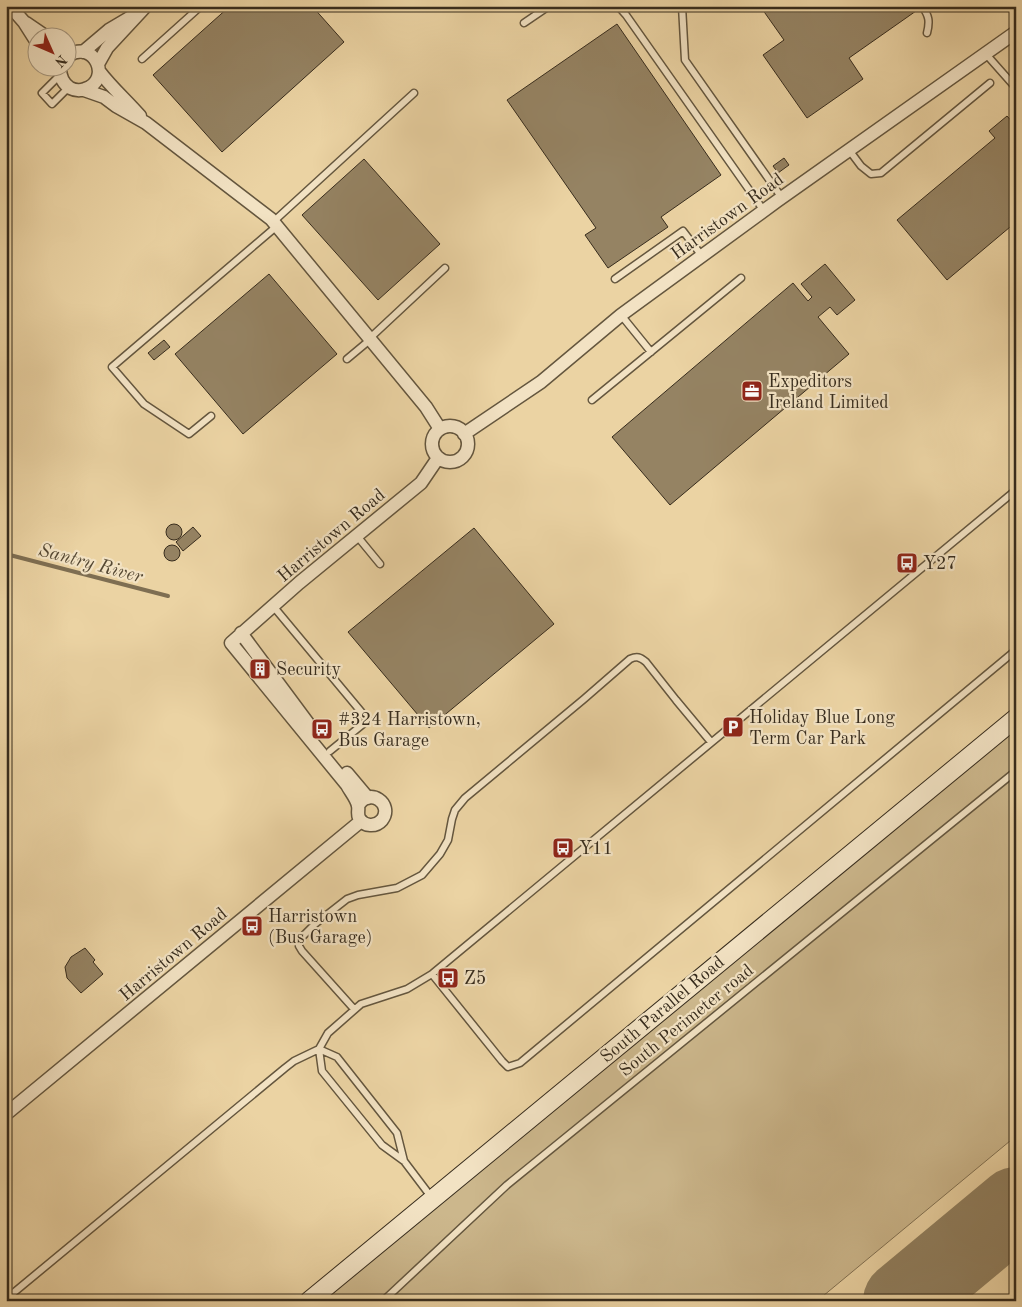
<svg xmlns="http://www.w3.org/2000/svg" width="1022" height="1307" viewBox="0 0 1022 1307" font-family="'Old Standard TT',serif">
  <rect width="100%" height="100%" fill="#ebd3a3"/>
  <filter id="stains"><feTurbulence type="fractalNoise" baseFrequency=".004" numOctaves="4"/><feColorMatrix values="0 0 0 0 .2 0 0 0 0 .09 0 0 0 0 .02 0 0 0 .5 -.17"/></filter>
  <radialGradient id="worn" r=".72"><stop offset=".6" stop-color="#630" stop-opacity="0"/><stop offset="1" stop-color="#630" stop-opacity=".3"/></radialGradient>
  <path fill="#ccb78c" stroke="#827254" d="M 1016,728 L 1016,1136 L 817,1301 L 318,1301 Z"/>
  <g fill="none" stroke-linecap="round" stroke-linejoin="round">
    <path stroke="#7e6e52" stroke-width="4" d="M 6,554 L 168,596"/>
    <path stroke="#918060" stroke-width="80" d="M 903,1301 L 1016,1207"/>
  </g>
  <path fill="#958363" stroke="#372c1d" d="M 230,6 L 312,6 L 344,42 L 222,152 L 153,75 Z
    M 760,6 L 912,6 L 916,11 L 849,58 L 863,79 L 807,118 L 763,55 L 784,40 Z
    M 617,24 L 721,175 L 661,217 L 668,227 L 608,268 L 585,235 L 596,228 L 507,100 Z
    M 1007,116 L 1016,126 L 1016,222 L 947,280 L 897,220 L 995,138 L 989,131 Z
    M 784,158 L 789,165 L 778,173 L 773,166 Z
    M 364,159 L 440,244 L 378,300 L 302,215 Z
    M 825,264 L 855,300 L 837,315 L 830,307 L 818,317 L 849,354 L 670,505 L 612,437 L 793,283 L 808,301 L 812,297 L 801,284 Z
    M 269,274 L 337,354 L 243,434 L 175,354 Z
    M 164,340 L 170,347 L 154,360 L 148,353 Z
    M166 532a8 8 0 1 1 16 0a8 8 0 1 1-16 0Z
    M 193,527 L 201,536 L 183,551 L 176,542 Z
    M 474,528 L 554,624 L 429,728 L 348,632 Z
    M164 553a8 8 0 1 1 16 0a8 8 0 1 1-16 0Z
    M 85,948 L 95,960 L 93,962 L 103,974 L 81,993 L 67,978 L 65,967 L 71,957 Z"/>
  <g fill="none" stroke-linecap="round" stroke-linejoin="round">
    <g stroke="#64563e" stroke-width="9">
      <path id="lane" d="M 618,6 L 626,15 L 764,211
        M 682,6 L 685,60 L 782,198
        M 922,6 C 929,16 930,21 927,33
        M 524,23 L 549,6
        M 985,53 L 1016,88
        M 142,59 L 201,6
        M 60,75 L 42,93 L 52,104 L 69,87
        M 849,150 L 861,166 L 871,174 L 881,173 L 990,83
        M 273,222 L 414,93
        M 615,279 L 683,231 L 702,256
        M 621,315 L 651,352
        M 370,338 L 445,268
        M 347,359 L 371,339
        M 592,400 L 741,278
        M 211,416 L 189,434 L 144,404 L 112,367 L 277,226
        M 357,536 L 380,564
        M 273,606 L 368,720 L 330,751
        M 432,974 L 502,1061 L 508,1067 L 520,1063 L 1016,650
        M 354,1009 L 302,951 L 299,946 L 299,940 L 315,924 L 347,899 L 358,895 L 397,888 L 422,875 L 440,854 L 448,840 L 452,819 L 455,810 L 465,798 L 584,699 L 630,659 C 637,656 640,657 646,662 L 676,700 L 711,742
        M 319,1049 L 322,1071 L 382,1145 L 404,1161 L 432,1198
        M 319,1049 L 337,1057 L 397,1133 L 404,1161
        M 6,1299 L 285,1068 L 294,1061 L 319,1049 L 328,1033 L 361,1004 L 407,989 L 432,974 L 1016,490
        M 383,1301 L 507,1185 L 1016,771"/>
    </g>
    <g stroke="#64563e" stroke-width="15">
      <path id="street" d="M 10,6 L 24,22 L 38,44
        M 26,23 L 48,38
        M 83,52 L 109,30 L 131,17
        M 98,64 L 107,48 L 146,6
        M 60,68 C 60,76 62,83 70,88 C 74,90 80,91 85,89 C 113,80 94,38 68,56
        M 99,71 C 111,87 126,100 140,116
        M 84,90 L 104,97 L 116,106 L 146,123 L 271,219 L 426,407 L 440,429
        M432 444a18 18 0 1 1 36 0a18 18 0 1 1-36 0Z
        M 464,434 L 541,382 L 621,315 L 777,201 L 1016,32
        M 241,633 L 313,730
        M 347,773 L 368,798
        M 358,806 C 369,786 394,804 382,820 C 376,827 364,827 359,818 C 357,813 359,810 358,806 C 357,799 350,791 347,785 L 231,643 L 299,583 L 421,483 L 438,458
        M 6,1114 L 361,821"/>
    </g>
    <g stroke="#372c1d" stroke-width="20">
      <path id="secondary" d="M 309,1301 L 1016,718"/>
    </g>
    <use href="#lane" stroke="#f2e2c3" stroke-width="6"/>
    <use href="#street" stroke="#f2e2c3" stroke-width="12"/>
    <use href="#secondary" stroke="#f2e2c3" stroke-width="18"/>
  </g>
  <defs>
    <g id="office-square" transform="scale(1.125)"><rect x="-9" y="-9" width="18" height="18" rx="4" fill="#8f2418" stroke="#f2e2c3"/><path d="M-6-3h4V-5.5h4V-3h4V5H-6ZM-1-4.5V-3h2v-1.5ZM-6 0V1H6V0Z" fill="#fff"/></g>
    <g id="bus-square" transform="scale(1.125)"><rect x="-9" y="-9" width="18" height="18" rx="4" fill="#8f2418" stroke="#f2e2c3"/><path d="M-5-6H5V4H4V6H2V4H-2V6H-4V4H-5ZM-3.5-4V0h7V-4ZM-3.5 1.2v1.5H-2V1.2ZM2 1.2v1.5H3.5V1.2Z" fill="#fff"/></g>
    <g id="building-square" transform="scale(1.125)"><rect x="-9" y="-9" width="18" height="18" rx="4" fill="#8f2418" stroke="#f2e2c3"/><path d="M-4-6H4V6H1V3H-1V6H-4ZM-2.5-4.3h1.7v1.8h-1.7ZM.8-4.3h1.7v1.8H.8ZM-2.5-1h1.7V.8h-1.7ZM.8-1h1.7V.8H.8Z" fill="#fff"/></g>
    <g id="parking-square" transform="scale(1.125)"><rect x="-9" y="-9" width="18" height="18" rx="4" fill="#8f2418" stroke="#f2e2c3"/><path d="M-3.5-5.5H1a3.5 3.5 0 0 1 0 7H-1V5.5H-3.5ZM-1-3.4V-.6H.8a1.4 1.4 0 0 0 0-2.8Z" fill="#fff"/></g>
  </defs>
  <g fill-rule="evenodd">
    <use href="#office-square" x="752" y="391"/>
    <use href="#bus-square" x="907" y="563"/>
    <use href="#building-square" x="260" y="669"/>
    <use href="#parking-square" x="733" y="727"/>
    <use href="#bus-square" x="322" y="729"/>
    <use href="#bus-square" x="563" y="848"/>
    <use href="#bus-square" x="252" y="926"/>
    <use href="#bus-square" x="448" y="978"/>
  </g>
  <g text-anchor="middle" stroke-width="4.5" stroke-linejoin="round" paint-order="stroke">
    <g font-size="18" fill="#372c1d" stroke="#f2e2c3">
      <text transform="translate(727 216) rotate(-36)" y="6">Harristown Road</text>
      <text transform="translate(331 535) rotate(-40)" y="6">Harristown Road</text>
      <text transform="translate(173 954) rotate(-40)" y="6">Harristown Road</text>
      <text transform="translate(662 1009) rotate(-40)" y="6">South Parallel Road</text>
      <text transform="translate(686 1020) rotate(-39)" y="6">South Perimeter road</text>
    </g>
    <g font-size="18" fill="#372c1d" stroke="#f2e2c3" text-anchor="start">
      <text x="768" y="387">Expeditors<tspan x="768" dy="21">Ireland Limited</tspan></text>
      <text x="923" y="569">Y27</text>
      <text x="276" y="675">Security</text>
      <text x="749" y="723">Holiday Blue Long<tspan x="749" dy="21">Term Car Park</tspan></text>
      <text x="338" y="725">#324 Harristown,<tspan x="338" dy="21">Bus Garage</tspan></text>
      <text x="579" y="854">Y11</text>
      <text x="268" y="922">Harristown<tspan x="268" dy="21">(Bus Garage)</tspan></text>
      <text x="464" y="984">Z5</text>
    </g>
    <g font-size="19" font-style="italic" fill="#554833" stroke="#f2e2c3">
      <text transform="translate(91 562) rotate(15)" y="7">Santry River</text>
    </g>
  </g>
  <rect width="1022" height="1307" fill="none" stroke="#ebd3a3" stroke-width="25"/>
  <rect x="8" y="8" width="1007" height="1292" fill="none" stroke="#372c1d" stroke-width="2.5"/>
  <rect x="12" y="12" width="997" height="1282" fill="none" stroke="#372c1d"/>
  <g transform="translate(52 52) rotate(135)"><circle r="24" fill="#f2e2c3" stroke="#a79981"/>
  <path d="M0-4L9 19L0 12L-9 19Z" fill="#8f2418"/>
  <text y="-8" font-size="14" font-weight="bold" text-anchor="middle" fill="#372c1d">N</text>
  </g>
  <rect width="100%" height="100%" filter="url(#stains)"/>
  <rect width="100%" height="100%" fill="url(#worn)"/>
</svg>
